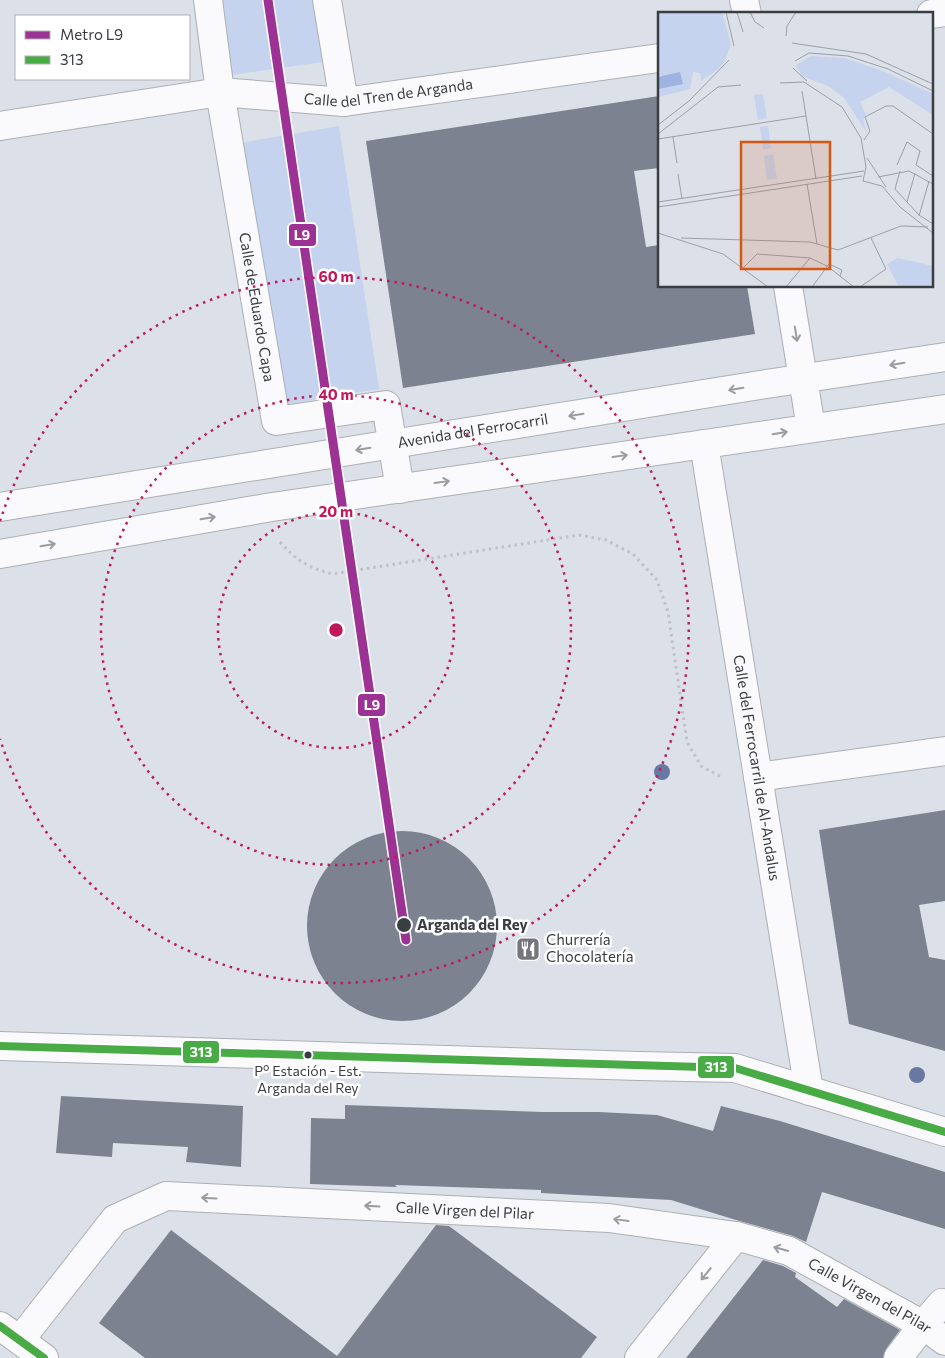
<svg xmlns="http://www.w3.org/2000/svg" width="945" height="1358" viewBox="0 0 945 1358" font-family="Commissioner,sans-serif">
  <rect width="100%" height="100%" fill="#dce0e8"/>
  <path fill="#c5d3ee" d="M 221,0 L 312,0 L 323,62 L 231,75 Z
    M 339,126 L 379,389 L 280,405 L 240,143 Z"/>
  <path fill="#7c828f" d="M 659,96 L 659,168 L 634,171 L 646,247 L 659,245 L 659,286 L 747,286 L 755,334 L 403,388 L 366,141 Z
    M 945,810 L 945,901 L 919,905 L 929,957 L 945,960 L 945,1051 L 849,1024 L 819,830 Z
    M307 926a95 95 0 1 1 190 0a95 95 0 1 1-190 0Z
    M 61,1096 L 243,1106 L 241,1167 L 186,1162 L 188,1147 L 113,1143 L 112,1157 L 56,1153 Z
    M 345,1105 L 542,1112 L 599,1112 L 657,1115 L 713,1131 L 721,1106 L 780,1121 L 945,1172 L 945,1229 L 822,1192 L 806,1242 L 793,1236 L 736,1220 L 671,1200 L 541,1193 L 541,1190 L 395,1185 L 397,1187 L 310,1184 L 311,1118 L 345,1119 Z
    M 436,1225 L 449,1226 L 597,1337 L 581,1358 L 145,1358 L 99,1323 L 171,1230 L 337,1356 Z
    M 763,1260 L 783,1266 L 796,1273 L 795,1277 L 837,1307 L 844,1299 L 900,1330 L 886,1349 L 883,1358 L 686,1358 Z"/>
  <g fill="none" stroke-linecap="round" stroke-linejoin="round">
    <g stroke="#acafb5" stroke-width="30">
      <g id="street">
        <path id="s1" d="M 208,0 L 220,92 L 276,421 L 386,405 L 400,489"/>
        <path d="M 327,0 L 344,102"/>
        <path d="M 744,0 L 747,14"/>
        <path d="M 931,14 L 945,12"/>
        <path id="s2" d="M 0,126 L 220,92 L 344,102 L 659,58"/>
        <path d="M 788,286 L 811,428"/>
        <path id="s3" d="M 704,444 L 809,1091"/>
        <path id="s4" d="M 0,507 L 760,385 L 945,357"/>
        <path d="M 0,554 L 272,507 L 945,409"/>
        <path d="M 758,777 L 945,751"/>
        <path d="M 0,1046 L 639,1066 L 735,1068 L 945,1132"/>
        <path id="s5" d="M 20,1340 L 115,1219 L 166,1196 L 609,1218 L 736,1236 L 789,1251 L 923,1325 L 945,1341"/>
        <path d="M 639,1358 L 736,1236"/>
        <path d="M 898,1358 L 923,1325 L 942,1303 L 945,1304"/>
      </g>
    </g>
    <g stroke="#acafb5" stroke-width="30">
      <path id="secondary" d="M 0,1326 L 44,1358"/>
    </g>
    <path stroke="#c0c1c5" stroke-width="3" stroke-dasharray="2.5 4" stroke-linecap="butt" d="M 280,542 C 297,561 307,567 332,574 L 579,535 L 606,540 L 633,554 L 657,580 L 668,612 L 687,742 L 701,766 L 723,778"/>
    <use href="#street" stroke="#fafafc" stroke-width="28"/>
    <use href="#secondary" stroke="#fafafc" stroke-width="28"/>
    <g stroke="#fff" stroke-width="11">
      <path id="bus-1" d="M 0,1046 L 735,1068 L 945,1132
        M 0,1326 L 44,1358"/>
    </g>
    <use href="#bus-1" stroke="#48ab46" stroke-width="8"/>
    <g stroke="#fff" stroke-width="12">
      <path id="metro-1" d="M 268,0 L 406,940"/>
    </g>
    <use href="#metro-1" stroke="#9c3293" stroke-width="9"/>
  </g>
  <g fill="#6878a2">
    <circle cx="662" cy="772" r="8"/>
    <circle cx="917" cy="1075" r="8"/>
  </g>
  <defs><path id="oneway-shaft" d="M-6 0H5M1.5-3L5.5 0L1.5 3" fill="none" stroke-width="1.6" stroke-linecap="round" stroke-linejoin="round" transform="scale(1.25)"/></defs>
  <g stroke="#9a9c9f">
    <use href="#oneway-shaft" transform="translate(796 334) rotate(81)"/>
    <use href="#oneway-shaft" transform="translate(897 364) rotate(171)"/>
    <use href="#oneway-shaft" transform="translate(736 389) rotate(170)"/>
    <use href="#oneway-shaft" transform="translate(576 415) rotate(171)"/>
    <use href="#oneway-shaft" transform="translate(780 433) rotate(-9)"/>
    <use href="#oneway-shaft" transform="translate(363 449) rotate(171)"/>
    <use href="#oneway-shaft" transform="translate(620 456) rotate(-8)"/>
    <use href="#oneway-shaft" transform="translate(442 482) rotate(-8)"/>
    <use href="#oneway-shaft" transform="translate(208 518) rotate(-10)"/>
    <use href="#oneway-shaft" transform="translate(48 545) rotate(-10)"/>
    <use href="#oneway-shaft" transform="translate(209 1198) rotate(-177)"/>
    <use href="#oneway-shaft" transform="translate(372 1206) rotate(-177)"/>
    <use href="#oneway-shaft" transform="translate(621 1220) rotate(-172)"/>
    <use href="#oneway-shaft" transform="translate(781 1249) rotate(-164)"/>
    <use href="#oneway-shaft" transform="translate(706 1274) rotate(129)"/>
  </g>
  <g fill="none" stroke="#c2185b" stroke-width="2.5" stroke-dasharray="2.5 5">
    <circle cx="336" cy="630" r="118"/>
    <circle cx="336" cy="630" r="235"/>
    <path d="M0 521A353 353 0 1 1 0 739"/>
  </g>
  <defs>
    <g id="restaurant-square" transform="scale(1.25)"><rect x="-9" y="-9" width="18" height="18" rx="4" fill="#73767c" stroke="#fff"/><path d="M-5-6h1v4h1v-4h1v4h1v-4h1v5L-1.5 .5V6h-2V.5L-5-1ZM5-6V6H3V1.5H1.5Q1.5-4 5-6Z" fill="#fff"/></g>
  </defs>
  <g fill-rule="evenodd">
    <use href="#restaurant-square" x="528" y="949"/>
  </g>
  <g fill="#3a3d42" stroke="#fff" stroke-width="2">
    <circle cx="404" cy="925" r="8"/>
    <circle cx="308" cy="1055" r="4.5"/>
  </g>
  <g text-anchor="middle" stroke-width="5" stroke-linejoin="round" paint-order="stroke">
    <g font-size="14" fill="#3a3d42" stroke="#fff">
      <text x="308" y="1076">Pº Estación - Est.<tspan x="308" dy="17">Arganda del Rey</tspan></text>
    </g>
    <g font-size="15" fill="#3a3d42" stroke="#fff">
      <text dy="5" stroke="none"><textPath href="#s2" startOffset="392">Calle del Tren de Arganda</textPath></text>
      <text dy="5" stroke="none"><textPath href="#s1" startOffset="311">Calle de Eduardo Capa</textPath></text>
      <text dy="5" stroke="none"><textPath href="#s4" startOffset="479">Avenida del Ferrocarril</textPath></text>
      <text dy="5" stroke="none"><textPath href="#s3" startOffset="328">Calle del Ferrocarril de Al-Andalus</textPath></text>
      <text dy="5" stroke="none"><textPath href="#s5" startOffset="509">Calle Virgen del Pilar</textPath></text>
      <text dy="5" stroke="none"><textPath href="#s5" startOffset="929">Calle Virgen del Pilar</textPath></text>
    </g>
    <g font-size="15" font-weight="bold" fill="#3a3d42" stroke="#fff" text-anchor="start">
      <text x="417" y="930">Arganda del Rey</text>
    </g>
    <g font-size="15" fill="#3a3d42" stroke="#fff" text-anchor="start">
      <text x="546" y="945">Churrería<tspan x="546" dy="17">Chocolatería</tspan></text>
    </g>
  </g>
  <g transform="translate(658 12)">
    <rect width="275" height="275" fill="#dce0e8"/>
    <path d="M 0,0 L 64,0 L 73,32 L 66,51 L 60,57 L 43,69 L 42,61 L 35,60 L 32,77 L 0,85 ZM 153,44 L 186,46 L 225,59 L 275,82 L 275,103 L 231,75 L 202,90 L 208,103 L 205,108 L 209,121 L 186,86 L 172,75 L 144,64 L 138,53 ZM 105,82 L 109,106 L 100,108 L 96,83 ZM 110,114 L 113,136 L 105,138 L 102,115 ZM 115,142 L 119,167 L 109,168 L 106,144 ZM 240,246 L 275,254 L 275,275 L 241,275 L 229,252 Z" fill="#c5d3ee"/>
    <path d="M 22,60 L 25,72 L 0,77 L 0,65 Z" fill="#9eb3e1"/>
    <path fill="none" stroke="#9b9fa6" stroke-width="1" d="M 68,0 L 76,34M 79,0 L 85,20M 92,0 L 97,10 L 106,16M 128,24 L 129,14 L 138,0M 134,31 L 208,42 L 275,72M 137,49 L 151,41 L 190,44 L 230,57 L 275,79M 135,56 L 149,69M 122,71 L 146,70 L 184,95 L 203,126 L 208,155 L 205,169 L 224,174 L 242,195 L 275,221M 144,79 L 158,167M 0,113 L 31,89 L 71,48M 0,122 L 60,75 L 83,73M 15,125 L 19,151M 0,127 L 148,104M 206,128 L 212,119 L 207,105 L 228,94 L 235,94 L 275,122M 209,146 L 228,175M 239,153 L 249,130 L 262,139 L 258,153 L 275,164M 242,159 L 237,177 L 261,203 L 275,212M 20,162 L 24,187M 220,165 L 251,159 L 275,172M 149,172 L 159,232M 0,190 L 206,159M 249,190 L 257,161M 0,195 L 204,164M 261,204 L 271,169M 0,221 L 65,242 L 110,275M 23,226 L 152,230 L 180,238 L 243,214 L 270,215M 85,256 L 99,242 L 152,246 L 169,254 L 196,275M 128,275 L 152,246M 154,275 L 171,252 L 184,258 L 182,264M 202,275 L 228,257 L 213,226"/>
    <path fill="#d75611" fill-opacity="0.15" stroke="#d75611" stroke-width="2.5" d="M 83,130 L 172,130 L 172,257 L 83,257 Z"/>
    <rect width="275" height="275" fill="none" stroke="#3a3d42" stroke-width="2.5"/>
  </g>
  <circle cx="336" cy="630" r="8" fill="#c2185b" stroke="#fff" stroke-width="2.5"/>
  <g font-size="15" text-anchor="middle" font-weight="bold" fill="#c2185b" stroke="#fff" stroke-width="5" stroke-linejoin="round" paint-order="stroke">
    <text x="336" y="282">60 m</text>
    <text x="336" y="400">40 m</text>
    <text x="336" y="517">20 m</text>
  </g>
  <g stroke="#fff" stroke-width="2">
    <rect x="288" y="223" width="29" height="24" rx="5" fill="#9c3293"/>
    <rect x="357" y="693" width="29" height="24" rx="5" fill="#9c3293"/>
    <rect x="182" y="1040" width="38" height="24" rx="5" fill="#48ab46"/>
    <rect x="697" y="1055" width="38" height="24" rx="5" fill="#48ab46"/>
  </g>
  <g font-size="14" text-anchor="middle" font-weight="bold" fill="#fff">
    <text x="302" y="240">L9</text>
    <text x="372" y="710">L9</text>
    <text x="201" y="1057">313</text>
    <text x="716" y="1072">313</text>
  </g>
  <rect x="15" y="15" width="175" height="65" fill="#ffffff" stroke="#b0b1b3"/>
  <rect x="25" y="31" width="25" height="8" fill="#9c3293" stroke="#b0b1b3"/>
  <text x="60" y="40" font-size="15" fill="#3a3d42">Metro L9</text>
  <rect x="25" y="56" width="25" height="8" fill="#48ab46" stroke="#b0b1b3"/>
  <text x="60" y="65" font-size="15" fill="#3a3d42">313</text>
</svg>
